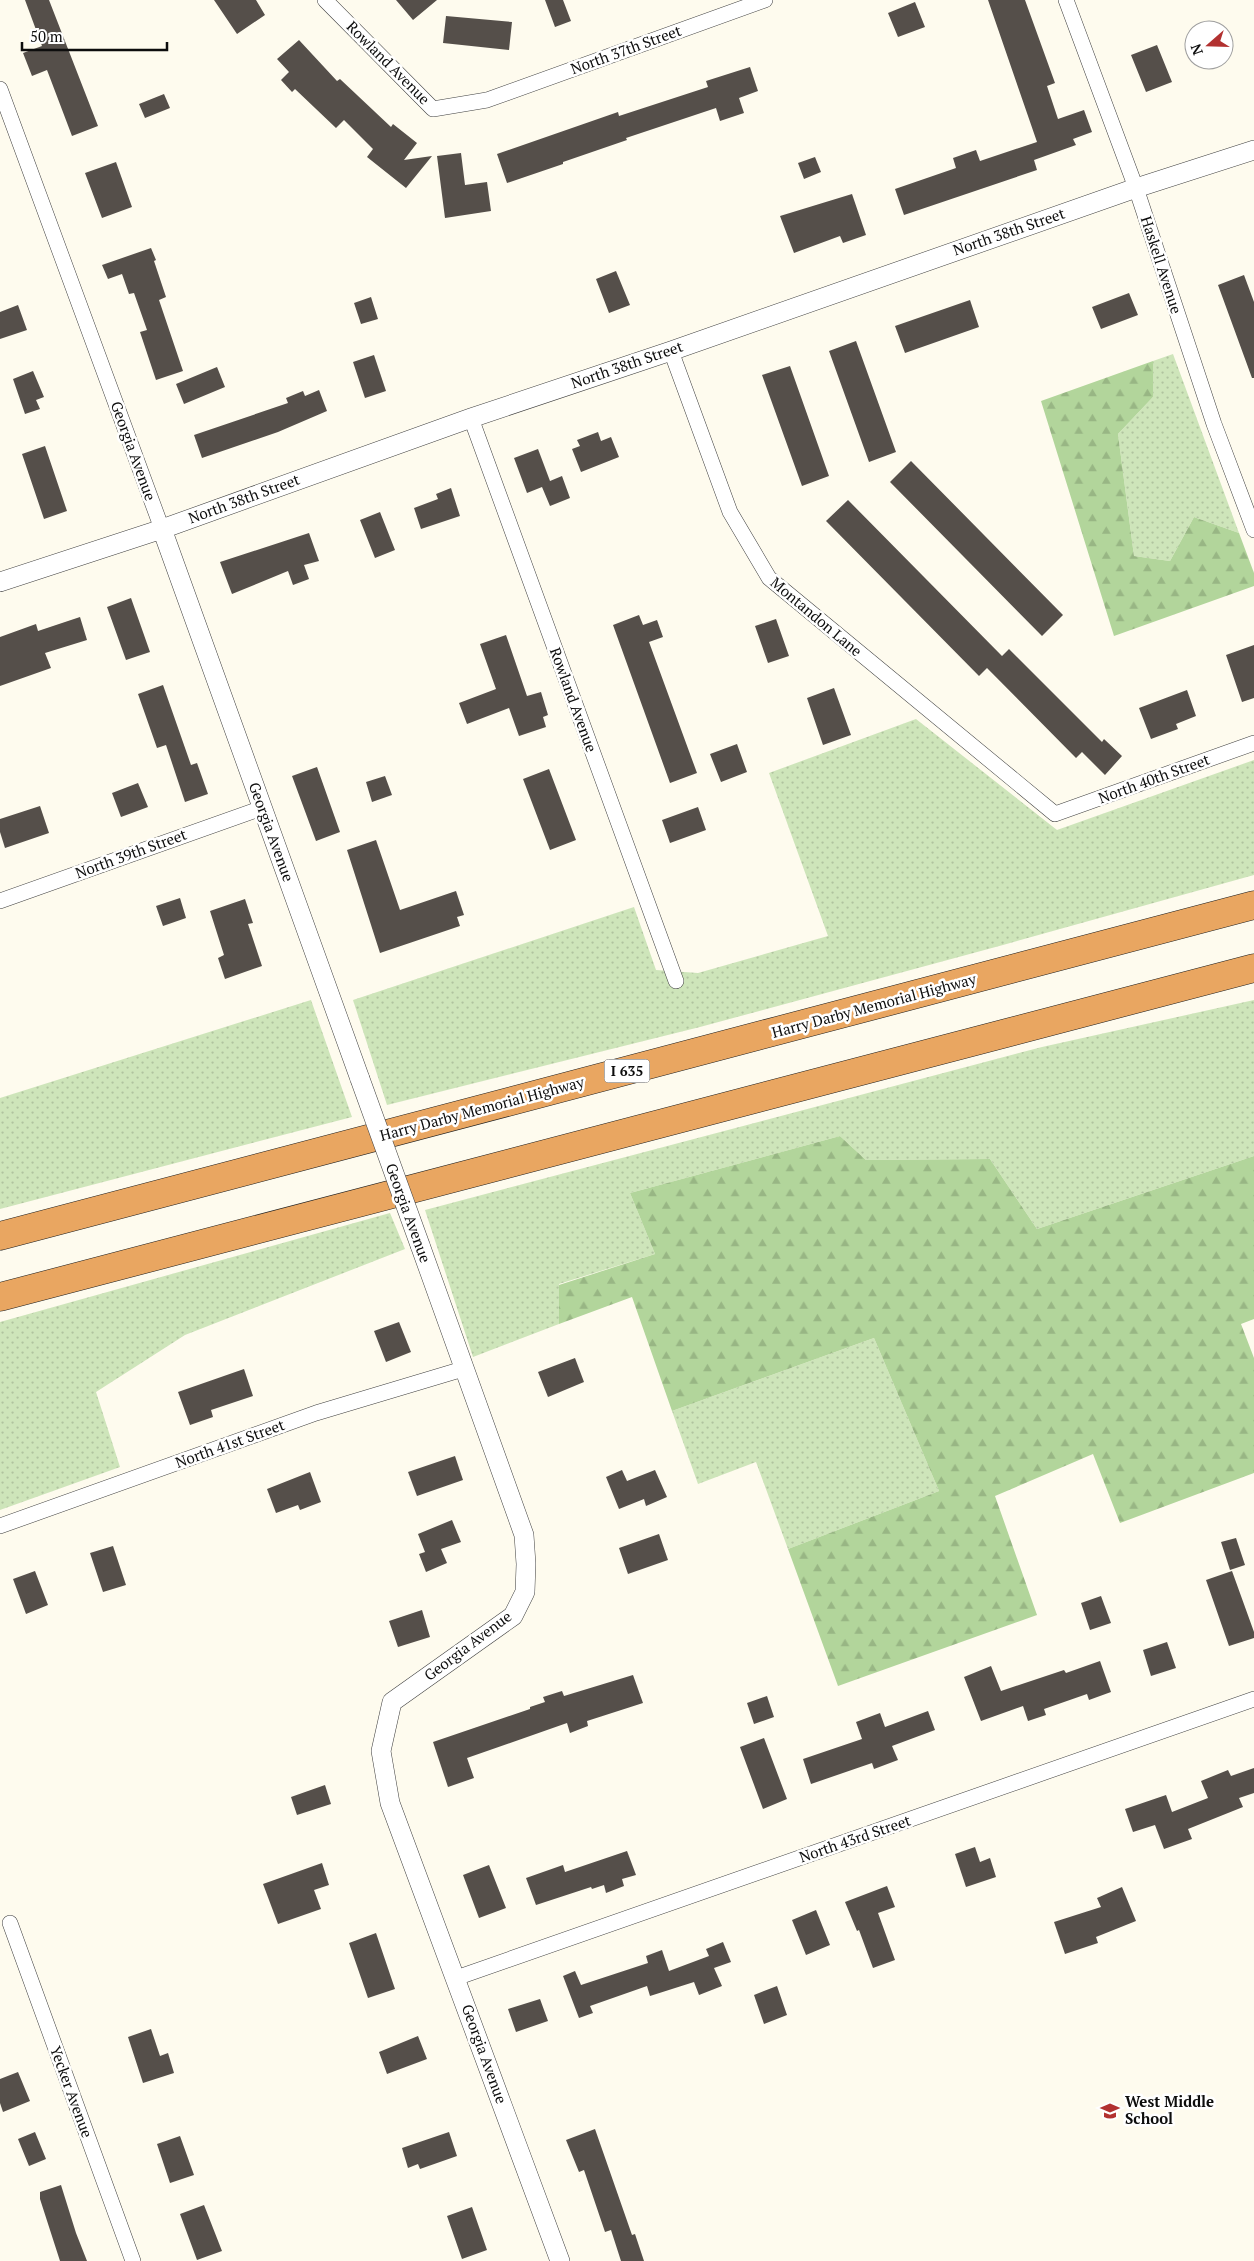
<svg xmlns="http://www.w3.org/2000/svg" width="1254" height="2261" viewBox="0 0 1254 2261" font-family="'PT Serif',serif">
  <defs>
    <pattern id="grass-dots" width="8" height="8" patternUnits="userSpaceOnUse" patternTransform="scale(1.25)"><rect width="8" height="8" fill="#cee5ba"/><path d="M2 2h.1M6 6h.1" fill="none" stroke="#b0c39f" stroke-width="1.8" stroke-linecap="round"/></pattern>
    <pattern id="forest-firs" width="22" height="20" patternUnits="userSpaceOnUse" patternTransform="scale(1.25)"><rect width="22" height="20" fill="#b2d59b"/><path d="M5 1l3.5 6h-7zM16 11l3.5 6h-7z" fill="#98b684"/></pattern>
  </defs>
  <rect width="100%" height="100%" fill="#fefbee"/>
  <path fill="url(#grass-dots)" d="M 1173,354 L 1239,533 L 1194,517 L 1170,561 L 1134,556 L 1118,434 L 1153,397 L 1153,361 Z
    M 916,719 L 1057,830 L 1254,760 L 1254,875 L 1003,945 L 700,1027 L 387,1105 L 353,1000 L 634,907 L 656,970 L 698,973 L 828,936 L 769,773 Z
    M 311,1000 L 352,1117 L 0,1209 L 0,1098 Z
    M 1254,1000 L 1254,1156 L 1037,1229 L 990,1159 L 866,1160 L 840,1136 L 630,1193 L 655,1254 L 559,1284 L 559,1324 L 473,1357 L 425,1210 L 1042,1047 Z
    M 390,1213 L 405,1249 L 185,1335 L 96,1392 L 120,1467 L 0,1510 L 0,1322 Z
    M 874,1338 L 939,1491 L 788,1549 L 756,1462 L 698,1484 L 672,1411 Z"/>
  <path fill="url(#forest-firs)" d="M 1153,361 L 1153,397 L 1118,434 L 1134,556 L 1170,561 L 1194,517 L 1239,533 L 1254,573 L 1254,586 L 1114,636 L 1041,401 Z
    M 840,1136 L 866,1160 L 990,1159 L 1037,1229 L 1254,1156 L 1254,1319 L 1241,1324 L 1254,1358 L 1254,1473 L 1120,1523 L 1093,1454 L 995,1496 L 1037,1615 L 838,1686 L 788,1549 L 939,1491 L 874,1338 L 672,1411 L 632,1297 L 559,1324 L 559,1285 L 655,1254 L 630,1193 Z"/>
  <path fill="#554f4a" d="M 25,0 L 49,0 L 98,126 L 72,136 L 47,70 L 32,76 L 23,53 L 42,46 Z
    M 214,0 L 256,0 L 265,15 L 237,34 Z
    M 396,0 L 437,0 L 413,20 Z
    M 545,0 L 563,0 L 571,21 L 555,27 Z
    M 988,0 L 1025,0 L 1055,83 L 1047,86 L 1058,119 L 1084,110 L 1092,132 L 1073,139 L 1076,145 L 1034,160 L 1037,170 L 904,215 L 895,189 L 956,168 L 953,158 L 976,150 L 980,161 L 1037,142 Z
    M 915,2 L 925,27 L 898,37 L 888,13 Z
    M 446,16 L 512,22 L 509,50 L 443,43 Z
    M 299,40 L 337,81 L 340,79 L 391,127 L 393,124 L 417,143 L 404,160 L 432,156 L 406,188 L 367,157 L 373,149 L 344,120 L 336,128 L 295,89 L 292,92 L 281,80 L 289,72 L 277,59 Z
    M 1157,45 L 1172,82 L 1146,92 L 1131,55 Z
    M 750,67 L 758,91 L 739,98 L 744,113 L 720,121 L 716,108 L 626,138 L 627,140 L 563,162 L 563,164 L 507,183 L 497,154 L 618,112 L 619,116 L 708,87 L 706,81 Z
    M 164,94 L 170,108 L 145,118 L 139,104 Z
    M 461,153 L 465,185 L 487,182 L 491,211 L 445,218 L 437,156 Z
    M 815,157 L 821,172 L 804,179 L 798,163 Z
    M 116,162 L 132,207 L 102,218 L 85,173 Z
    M 852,194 L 866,235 L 843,243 L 840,236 L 794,253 L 780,216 Z
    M 151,248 L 156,260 L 154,261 L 166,297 L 159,300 L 183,371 L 156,380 L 140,332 L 147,330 L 134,293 L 129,294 L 122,274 L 108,279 L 102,265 Z
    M 616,271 L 630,305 L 609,313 L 596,279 Z
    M 1244,275 L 1254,302 L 1254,378 L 1252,378 L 1218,285 Z
    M 1129,293 L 1138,315 L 1101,329 L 1092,307 Z
    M 371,297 L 378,319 L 361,324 L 354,303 Z
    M 970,300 L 979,327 L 905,353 L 895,326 Z
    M 18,305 L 27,330 L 0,339 L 0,312 Z
    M 856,341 L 896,452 L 869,462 L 829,351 Z
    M 374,355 L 386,391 L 365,398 L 353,362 Z
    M 790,366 L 829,476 L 802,486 L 762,375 Z
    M 217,367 L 225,387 L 184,404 L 176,384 Z
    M 33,371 L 44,397 L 36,400 L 40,409 L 25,414 L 13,379 Z
    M 319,390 L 327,411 L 278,432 L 202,458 L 194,435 L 288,403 L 286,398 L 303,391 L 305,396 Z
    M 598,432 L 601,441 L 611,437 L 619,457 L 581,472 L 572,449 L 580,446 L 577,440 Z
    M 45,446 L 67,511 L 44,519 L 22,454 Z
    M 538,449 L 550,481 L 562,476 L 570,498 L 550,506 L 542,487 L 527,493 L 514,458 Z
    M 911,461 L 1063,615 L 1042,636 L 890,482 Z
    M 451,488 L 460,516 L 421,529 L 414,508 L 438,499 L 436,494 Z
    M 848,500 L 1002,656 L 1009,649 L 1102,742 L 1104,739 L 1122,756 L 1105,775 L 1082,752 L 1076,758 L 987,668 L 979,676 L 826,521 Z
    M 380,512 L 395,550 L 375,558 L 360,520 Z
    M 309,533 L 319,561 L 304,565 L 309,579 L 293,585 L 288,571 L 232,594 L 220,562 Z
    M 131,598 L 150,652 L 126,660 L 107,607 Z
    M 639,615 L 643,625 L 657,620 L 663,637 L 649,642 L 697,773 L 670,783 L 613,625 Z
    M 80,617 L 87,640 L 45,653 L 51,668 L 0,686 L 0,637 L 36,624 L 38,631 Z
    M 776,619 L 789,656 L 768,663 L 755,626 Z
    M 506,635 L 527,696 L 541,692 L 548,715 L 543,717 L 546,727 L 519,736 L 509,708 L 467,724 L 459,703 L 496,689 L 480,644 Z
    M 1254,645 L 1254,698 L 1242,702 L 1226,655 Z
    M 163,685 L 191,765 L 197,763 L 208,794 L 185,802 L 166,745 L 157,748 L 138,694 Z
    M 834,688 L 851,735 L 823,745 L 807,698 Z
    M 1187,690 L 1196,716 L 1176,724 L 1178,729 L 1151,739 L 1139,708 Z
    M 737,744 L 747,772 L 721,782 L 710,754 Z
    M 317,767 L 340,832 L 316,841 L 292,776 Z
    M 549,769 L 576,840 L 550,850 L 523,779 Z
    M 385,776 L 392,795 L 372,802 L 366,782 Z
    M 138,783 L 148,807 L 121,817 L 112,793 Z
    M 40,806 L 49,833 L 5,848 L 0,832 L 0,819 Z
    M 698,807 L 706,830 L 670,843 L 662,820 Z
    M 376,840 L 400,910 L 456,891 L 464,915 L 457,917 L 460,926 L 380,953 L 347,850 Z
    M 180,898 L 186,918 L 163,926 L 156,906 Z
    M 245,899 L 253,923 L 248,924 L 262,966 L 225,979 L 218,958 L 224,955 L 210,911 Z
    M 399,1322 L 411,1352 L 386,1362 L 374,1331 Z
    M 575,1358 L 584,1382 L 548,1397 L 538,1372 Z
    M 244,1369 L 253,1396 L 211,1410 L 213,1417 L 190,1425 L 178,1392 Z
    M 455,1456 L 463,1480 L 417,1496 L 408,1472 Z
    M 622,1470 L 627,1481 L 655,1470 L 667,1497 L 646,1506 L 644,1499 L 619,1509 L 606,1477 Z
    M 310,1472 L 321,1502 L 300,1510 L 298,1505 L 276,1513 L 267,1489 Z
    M 452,1520 L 461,1542 L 441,1549 L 447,1563 L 426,1572 L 419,1554 L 425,1552 L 418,1534 Z
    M 659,1534 L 668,1560 L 628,1574 L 619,1548 Z
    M 1236,1538 L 1245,1565 L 1230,1570 L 1221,1542 Z
    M 113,1546 L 126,1585 L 103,1592 L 90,1553 Z
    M 35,1571 L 48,1605 L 26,1614 L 13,1579 Z
    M 1232,1571 L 1254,1632 L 1254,1638 L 1229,1646 L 1206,1580 Z
    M 1101,1596 L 1111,1623 L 1090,1630 L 1081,1603 Z
    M 422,1610 L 430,1637 L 398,1647 L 389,1621 Z
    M 1167,1642 L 1176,1668 L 1151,1676 L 1143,1650 Z
    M 1100,1661 L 1111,1692 L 1089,1700 L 1087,1694 L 1044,1709 L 1046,1715 L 1028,1721 L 1023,1706 L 981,1721 L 964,1677 L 991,1666 L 1001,1691 L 1064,1670 L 1066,1673 Z
    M 633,1675 L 643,1703 L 587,1721 L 588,1726 L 570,1733 L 567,1723 L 467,1758 L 474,1778 L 448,1787 L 433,1742 L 530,1709 L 530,1707 L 545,1702 L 543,1697 L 562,1691 L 564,1696 Z
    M 767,1696 L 774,1717 L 754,1724 L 747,1703 Z
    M 928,1711 L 935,1730 L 892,1746 L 898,1760 L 874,1769 L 872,1763 L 811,1784 L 803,1759 L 862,1739 L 856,1722 L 880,1713 L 885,1727 Z
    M 764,1738 L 787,1799 L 763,1809 L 740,1747 Z
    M 1254,1768 L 1254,1793 L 1239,1798 L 1243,1807 L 1188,1829 L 1192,1839 L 1164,1849 L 1155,1825 L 1133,1832 L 1125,1809 L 1166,1795 L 1172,1812 L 1208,1798 L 1201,1781 L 1228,1770 L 1231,1776 Z
    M 325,1785 L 331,1804 L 297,1815 L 291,1797 Z
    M 975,1847 L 980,1862 L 990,1858 L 996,1877 L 966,1887 L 955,1854 Z
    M 627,1851 L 636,1875 L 622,1879 L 624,1886 L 606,1893 L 604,1885 L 592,1889 L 591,1887 L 536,1905 L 526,1878 L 563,1865 L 565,1872 Z
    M 322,1863 L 329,1885 L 314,1890 L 321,1909 L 278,1924 L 263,1884 Z
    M 489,1865 L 506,1908 L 479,1918 L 463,1875 Z
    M 887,1886 L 895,1907 L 878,1913 L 895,1960 L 873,1968 L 859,1930 L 857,1931 L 845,1902 Z
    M 1122,1887 L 1136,1921 L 1096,1937 L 1098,1943 L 1065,1954 L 1054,1922 L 1101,1907 L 1097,1898 Z
    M 816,1910 L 830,1945 L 806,1955 L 792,1920 Z
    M 376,1933 L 395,1989 L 368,1998 L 349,1943 Z
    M 723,1942 L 731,1962 L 714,1968 L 722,1986 L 699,1995 L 694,1982 L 650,1996 L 647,1986 L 590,2006 L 593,2013 L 579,2018 L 563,1976 L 575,1971 L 581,1985 L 648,1963 L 646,1956 L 662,1950 L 669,1971 L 709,1956 L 706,1949 Z
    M 777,1986 L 787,2015 L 764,2024 L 754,1995 Z
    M 540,1999 L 548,2021 L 516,2032 L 508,2009 Z
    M 151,2029 L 160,2056 L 168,2053 L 174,2073 L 143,2083 L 128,2037 Z
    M 418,2036 L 427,2059 L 387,2074 L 379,2052 Z
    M 18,2072 L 30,2101 L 3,2112 L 0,2103 L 0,2079 Z
    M 595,2129 L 632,2235 L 635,2234 L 644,2261 L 621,2261 L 611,2230 L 605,2232 L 584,2170 L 579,2172 L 566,2140 Z
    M 35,2132 L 46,2159 L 29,2166 L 18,2139 Z
    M 449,2132 L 457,2156 L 420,2169 L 418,2164 L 408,2168 L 402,2148 Z
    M 180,2136 L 194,2175 L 170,2183 L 157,2144 Z
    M 61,2185 L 76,2233 L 87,2261 L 60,2261 L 40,2199 L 40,2192 Z
    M 204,2205 L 222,2251 L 197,2260 L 180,2214 Z
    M 472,2207 L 487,2250 L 462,2259 L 447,2216 Z"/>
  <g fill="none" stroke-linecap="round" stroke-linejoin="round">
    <g stroke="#404040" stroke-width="16">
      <path id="minor" d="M 325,0 L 433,109 L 487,100 L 765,0
        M 1066,0 L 1136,188 L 1214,424 L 1254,530
        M 0,89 L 162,529
        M 671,351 L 730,512 L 769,578 L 1055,814 L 1254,743
        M 471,418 L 676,981
        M 0,901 L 262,808
        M 0,1526 L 316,1413 L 463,1369
        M 10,1923 L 133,2261
        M 456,1978 L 1254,1699"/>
    </g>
    <g stroke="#404040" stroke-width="20">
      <path id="tertiary" d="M 162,529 L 360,1079
        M 0,582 L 162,529 L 471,418 L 671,351 L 1136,188 L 1254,150
        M 420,1245 L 524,1535 L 526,1564 L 525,1592 L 513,1616 L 392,1702 L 381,1751 L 390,1803 L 560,2261"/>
    </g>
    <g stroke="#1e1e1e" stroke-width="29">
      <path id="motorway" d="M 0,1236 L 1254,905
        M 0,1297 L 1254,968"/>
    </g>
    <use href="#minor" stroke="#fff" stroke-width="15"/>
    <use href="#tertiary" stroke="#fff" stroke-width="19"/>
    <use href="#motorway" stroke="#e9a661" stroke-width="28"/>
    <g stroke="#404040" stroke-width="20" stroke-linecap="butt">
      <path id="tertiary-bridge" d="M 360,1079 L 420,1245"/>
    </g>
    <use href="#tertiary-bridge" stroke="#fff" stroke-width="19"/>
  </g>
  <defs>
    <g id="school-bare" transform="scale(1.5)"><path d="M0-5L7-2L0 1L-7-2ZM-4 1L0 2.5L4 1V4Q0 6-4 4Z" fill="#b23130" stroke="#fff" stroke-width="2.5" paint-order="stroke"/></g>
  </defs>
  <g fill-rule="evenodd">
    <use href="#school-bare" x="1110" y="2111"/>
  </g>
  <g text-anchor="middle" stroke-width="5" stroke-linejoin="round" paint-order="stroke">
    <rect fill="#fff" stroke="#565656" stroke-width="1" x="604.5" y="1059.5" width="45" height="23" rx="4"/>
    <g font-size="14" font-weight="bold" fill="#0d0d0d">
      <text x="627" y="1076">I 635</text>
    </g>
    <g font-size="15" fill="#0d0d0d" stroke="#fff">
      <text transform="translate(626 50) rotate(-20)" y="5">North 37th Street</text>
      <text transform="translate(388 63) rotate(45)" y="5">Rowland Avenue</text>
      <text transform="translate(1009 232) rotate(-19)" y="5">North 38th Street</text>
      <text transform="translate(1161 265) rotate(72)" y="5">Haskell Avenue</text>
      <text transform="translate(627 365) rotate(-19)" y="5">North 38th Street</text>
      <text transform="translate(133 451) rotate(70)" y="5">Georgia Avenue</text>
      <text transform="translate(244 499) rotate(-20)" y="5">North 38th Street</text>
      <text transform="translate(816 617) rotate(40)" y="5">Montandon Lane</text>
      <text transform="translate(573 700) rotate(70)" y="5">Rowland Avenue</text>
      <text transform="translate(1154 779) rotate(-20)" y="5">North 40th Street</text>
      <text transform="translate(271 832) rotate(70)" y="5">Georgia Avenue</text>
      <text transform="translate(131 854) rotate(-20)" y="5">North 39th Street</text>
      <text transform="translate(874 1006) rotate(-15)" y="5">Harry Darby Memorial Highway</text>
      <text transform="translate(482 1109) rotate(-15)" y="5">Harry Darby Memorial Highway</text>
      <text transform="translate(408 1213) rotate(70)" y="5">Georgia Avenue</text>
      <text transform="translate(230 1444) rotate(-20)" y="5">North 41st Street</text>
      <text transform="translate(468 1646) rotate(-37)" y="5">Georgia Avenue</text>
      <text transform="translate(855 1839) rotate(-19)" y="5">North 43rd Street</text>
      <text transform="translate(484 2054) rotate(70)" y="5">Georgia Avenue</text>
      <text transform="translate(71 2092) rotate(70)" y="5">Yecker Avenue</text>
    </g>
    <g font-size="15" font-weight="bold" fill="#0d0d0d" stroke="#fff" text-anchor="start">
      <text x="1125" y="2107">West Middle<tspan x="1125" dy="17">School</tspan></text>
    </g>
  </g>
  <g transform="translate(1209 45) rotate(250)"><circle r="24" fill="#ffffff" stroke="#9e9e9e"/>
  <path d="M0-4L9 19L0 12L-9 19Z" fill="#b23130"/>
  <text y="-8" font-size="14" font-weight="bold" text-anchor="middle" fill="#0d0d0d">N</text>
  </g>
  <path d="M22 42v8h145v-8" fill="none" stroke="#0d0d0d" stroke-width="2.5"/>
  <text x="30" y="42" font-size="15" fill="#0d0d0d" stroke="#ffffff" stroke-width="4" paint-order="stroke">50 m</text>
</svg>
